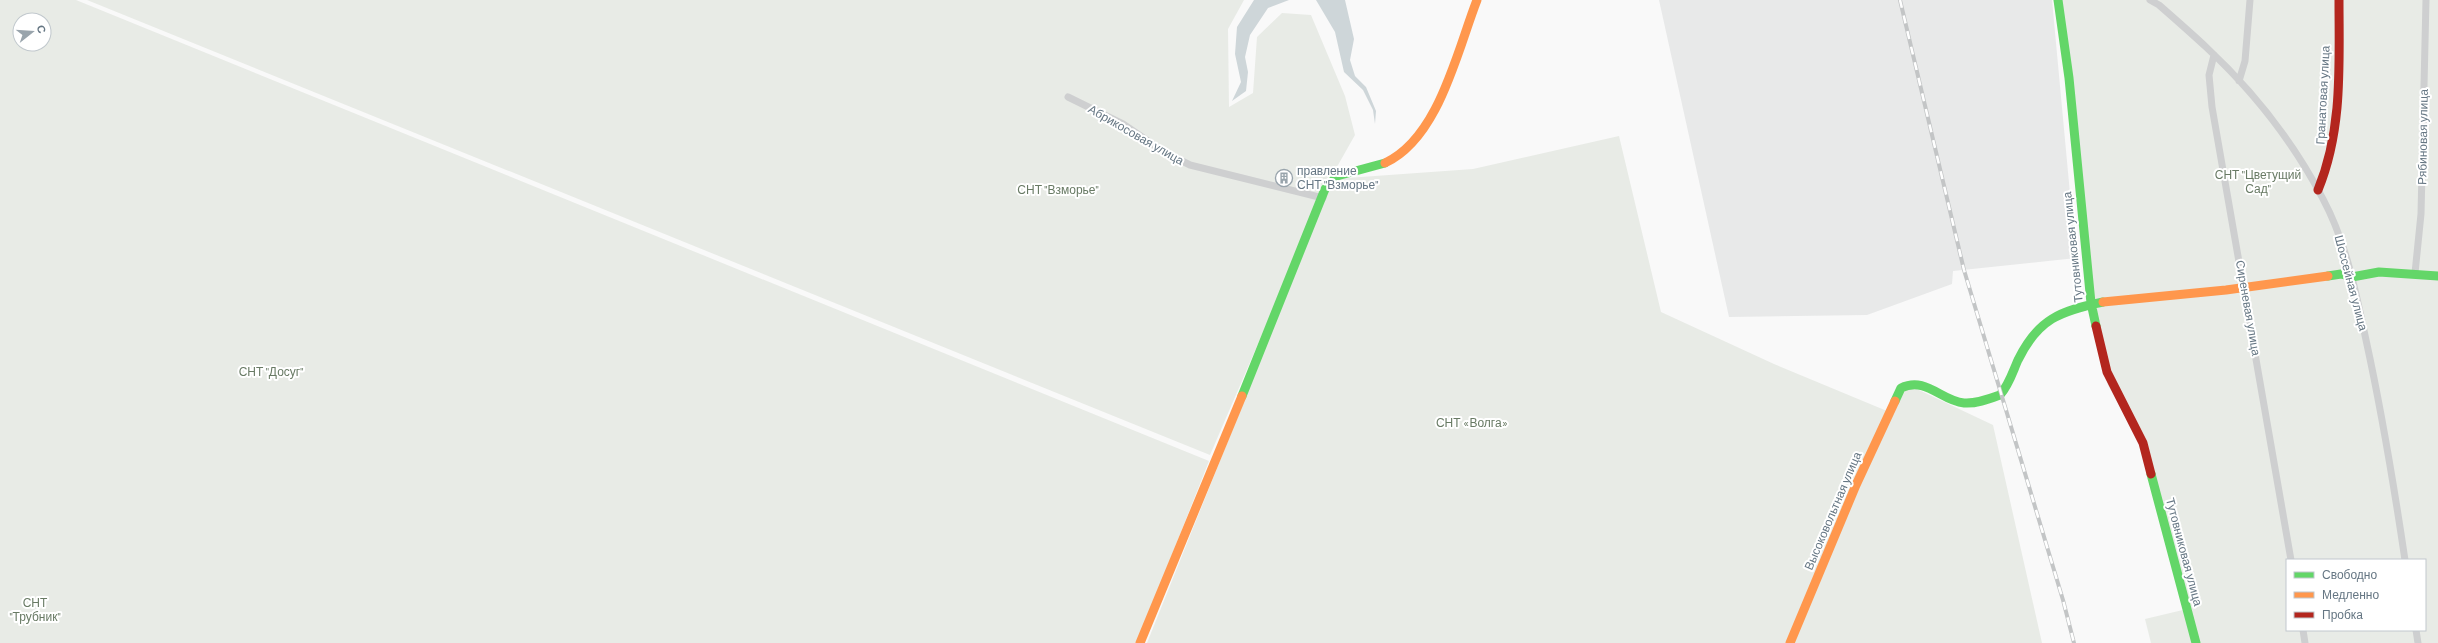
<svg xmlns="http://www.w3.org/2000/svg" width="2438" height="643" viewBox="0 0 2438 643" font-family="Barlow,sans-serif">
  <rect width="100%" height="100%" fill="#f9f9f9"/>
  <path fill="#e8e9e9" d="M 1659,0 L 2052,0 L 2076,258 L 1953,271 L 1952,284 L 1867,315 L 1729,317 Z"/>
  <path fill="#e8ebe6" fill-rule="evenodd" d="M 0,0 L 76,0 L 1209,461 L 1137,643 L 0,643 ZM 20,20 L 44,20 L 44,44 L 20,44 Z
    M 87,0 L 1244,0 L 1228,29 L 1229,107 L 1253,93 L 1257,37 L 1282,13 L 1311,15 L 1345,96 L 1355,135 L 1338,165 L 1322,185 L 1313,216 L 1210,455 Z
    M 2060,0 L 2438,0 L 2438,643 L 2151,643 L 2145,619 L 2187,609 L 2142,447 L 2108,385 L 2087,301 ZM 2287,560 L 2425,560 L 2425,630 L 2287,630 Z
    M 1619,136 L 1661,312 L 1774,364 L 1887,411 L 1902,382 L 1993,425 L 2042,643 L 1147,643 L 1333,179 L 1473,169 Z"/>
  <path fill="#ced6d9" d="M 1254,0 L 1289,0 L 1268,8 L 1250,35 L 1245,57 L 1248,72 L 1246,91 L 1232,101 L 1241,82 L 1235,54 L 1237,27 Z
    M 1316,0 L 1345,0 L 1354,39 L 1350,60 L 1355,76 L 1366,87 L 1376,111 L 1375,124 L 1373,110 L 1363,90 L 1344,72 L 1335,32 Z"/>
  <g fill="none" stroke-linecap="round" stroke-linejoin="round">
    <path stroke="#cecfd0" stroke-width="7" d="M 2150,0 L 2159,5 C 2175,19 2191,33 2206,47 C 2252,90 2294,143 2323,199 C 2346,242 2356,292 2366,340 C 2382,413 2394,486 2405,560
      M 2214,55 L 2209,75 L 2212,107 L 2291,560
      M 2239,81 L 2245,61 L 2250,0
      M 1068,97 L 1123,124 L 1164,152 L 1190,165 L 1323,198
      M 2415,273 L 2421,214 L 2426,0
      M 2303,630 L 2305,643
      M 2416,630 L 2418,643"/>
    <path stroke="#63d668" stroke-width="9" d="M 2058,0 L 2069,78 L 2091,303 L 2096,326
      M 2328,276 L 2341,274 L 2352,277 L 2379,272 L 2438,276
      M 1242,396 L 1325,189 L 1337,176 L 1385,163
      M 1895,401 L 1901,388 C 1926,376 1941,401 1964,403 C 1976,404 1989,399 2000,395 C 2009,385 2013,371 2018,360 C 2038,319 2060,311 2103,302
      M 2151,474 L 2196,643"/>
    <path stroke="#ff974d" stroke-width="9" d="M 1385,163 C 1439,138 1457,51 1477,0
      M 2103,302 L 2226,290 L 2328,276
      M 1140,643 L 1242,396
      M 1790,643 L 1856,485 L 1895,401"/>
    <path stroke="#b3261e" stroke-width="9" d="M 2318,190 C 2343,129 2339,65 2339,0
      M 2096,326 L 2107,372 L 2143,443 L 2151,474"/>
    <g stroke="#c3c5c6" stroke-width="4">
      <path id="rail" d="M 1900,0 L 1964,270 L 2063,600 L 2074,643"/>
    </g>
    <use href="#rail" stroke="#fff" stroke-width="2.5" stroke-dasharray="8" stroke-linecap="butt"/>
  </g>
  <defs>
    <g id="building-ring" transform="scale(0.9)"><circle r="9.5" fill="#fff" stroke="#99a4ac" stroke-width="1.5"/><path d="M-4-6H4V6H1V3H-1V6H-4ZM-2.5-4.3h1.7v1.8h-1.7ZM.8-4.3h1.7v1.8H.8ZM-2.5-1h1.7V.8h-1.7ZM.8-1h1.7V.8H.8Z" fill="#99a4ac"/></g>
  </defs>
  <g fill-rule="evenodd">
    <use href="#building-ring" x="1284" y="178"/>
  </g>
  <g text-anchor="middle" stroke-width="4" stroke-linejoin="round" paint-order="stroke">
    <g font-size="12" fill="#657683" stroke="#fff">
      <text transform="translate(2323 95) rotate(-87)" y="4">Гранатовая улица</text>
      <text transform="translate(1136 135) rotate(30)" y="4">Абрикосовая улица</text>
      <text transform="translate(2423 137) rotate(-89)" y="4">Рябиновая улица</text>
      <text transform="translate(2073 247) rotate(-96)" y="4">Тутовниковая улица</text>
      <text transform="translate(2351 283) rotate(75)" y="4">Шоссейная улица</text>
      <text transform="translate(2248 308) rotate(80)" y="4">Сиреневая улица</text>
      <text transform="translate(1833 511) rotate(-67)" y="4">Высоковольтная улица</text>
      <text transform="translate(2184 552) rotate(75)" y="4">Тутовниковая улица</text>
    </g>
    <g font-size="12" fill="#657683" stroke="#fff" text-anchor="start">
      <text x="1297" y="175">правление<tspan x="1297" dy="14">СНТ "Взморье"</tspan></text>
    </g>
    <g font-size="12" fill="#687a64" stroke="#fff">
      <text x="2258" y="179">СНТ "Цветущий<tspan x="2258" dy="14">Сад"</tspan></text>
      <text x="1058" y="194">СНТ "Взморье"</text>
      <text x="271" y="376">СНТ "Досуг"</text>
      <text x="1472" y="427">СНТ «Волга»</text>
      <text x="35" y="607">СНТ<tspan x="35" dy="14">"Трубник"</tspan></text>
    </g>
  </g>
  <rect x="2286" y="559" width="140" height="72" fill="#ffffff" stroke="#c1c8cd"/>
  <rect x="2294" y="572" width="20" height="6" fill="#63d668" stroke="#c1c8cd"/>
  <text x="2322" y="579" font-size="12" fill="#657683">Свободно</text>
  <rect x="2294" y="592" width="20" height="6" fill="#ff974d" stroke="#c1c8cd"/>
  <text x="2322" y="599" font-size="12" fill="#657683">Медленно</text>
  <rect x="2294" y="612" width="20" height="6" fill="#b3261e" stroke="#c1c8cd"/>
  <text x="2322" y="619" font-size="12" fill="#657683">Пробка</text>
  <g transform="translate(32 32) rotate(73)"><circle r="19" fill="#ffffff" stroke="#c1c8cd"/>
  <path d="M0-3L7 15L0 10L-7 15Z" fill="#99a4ac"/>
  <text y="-6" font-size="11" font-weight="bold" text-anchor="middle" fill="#657683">С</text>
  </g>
</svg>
